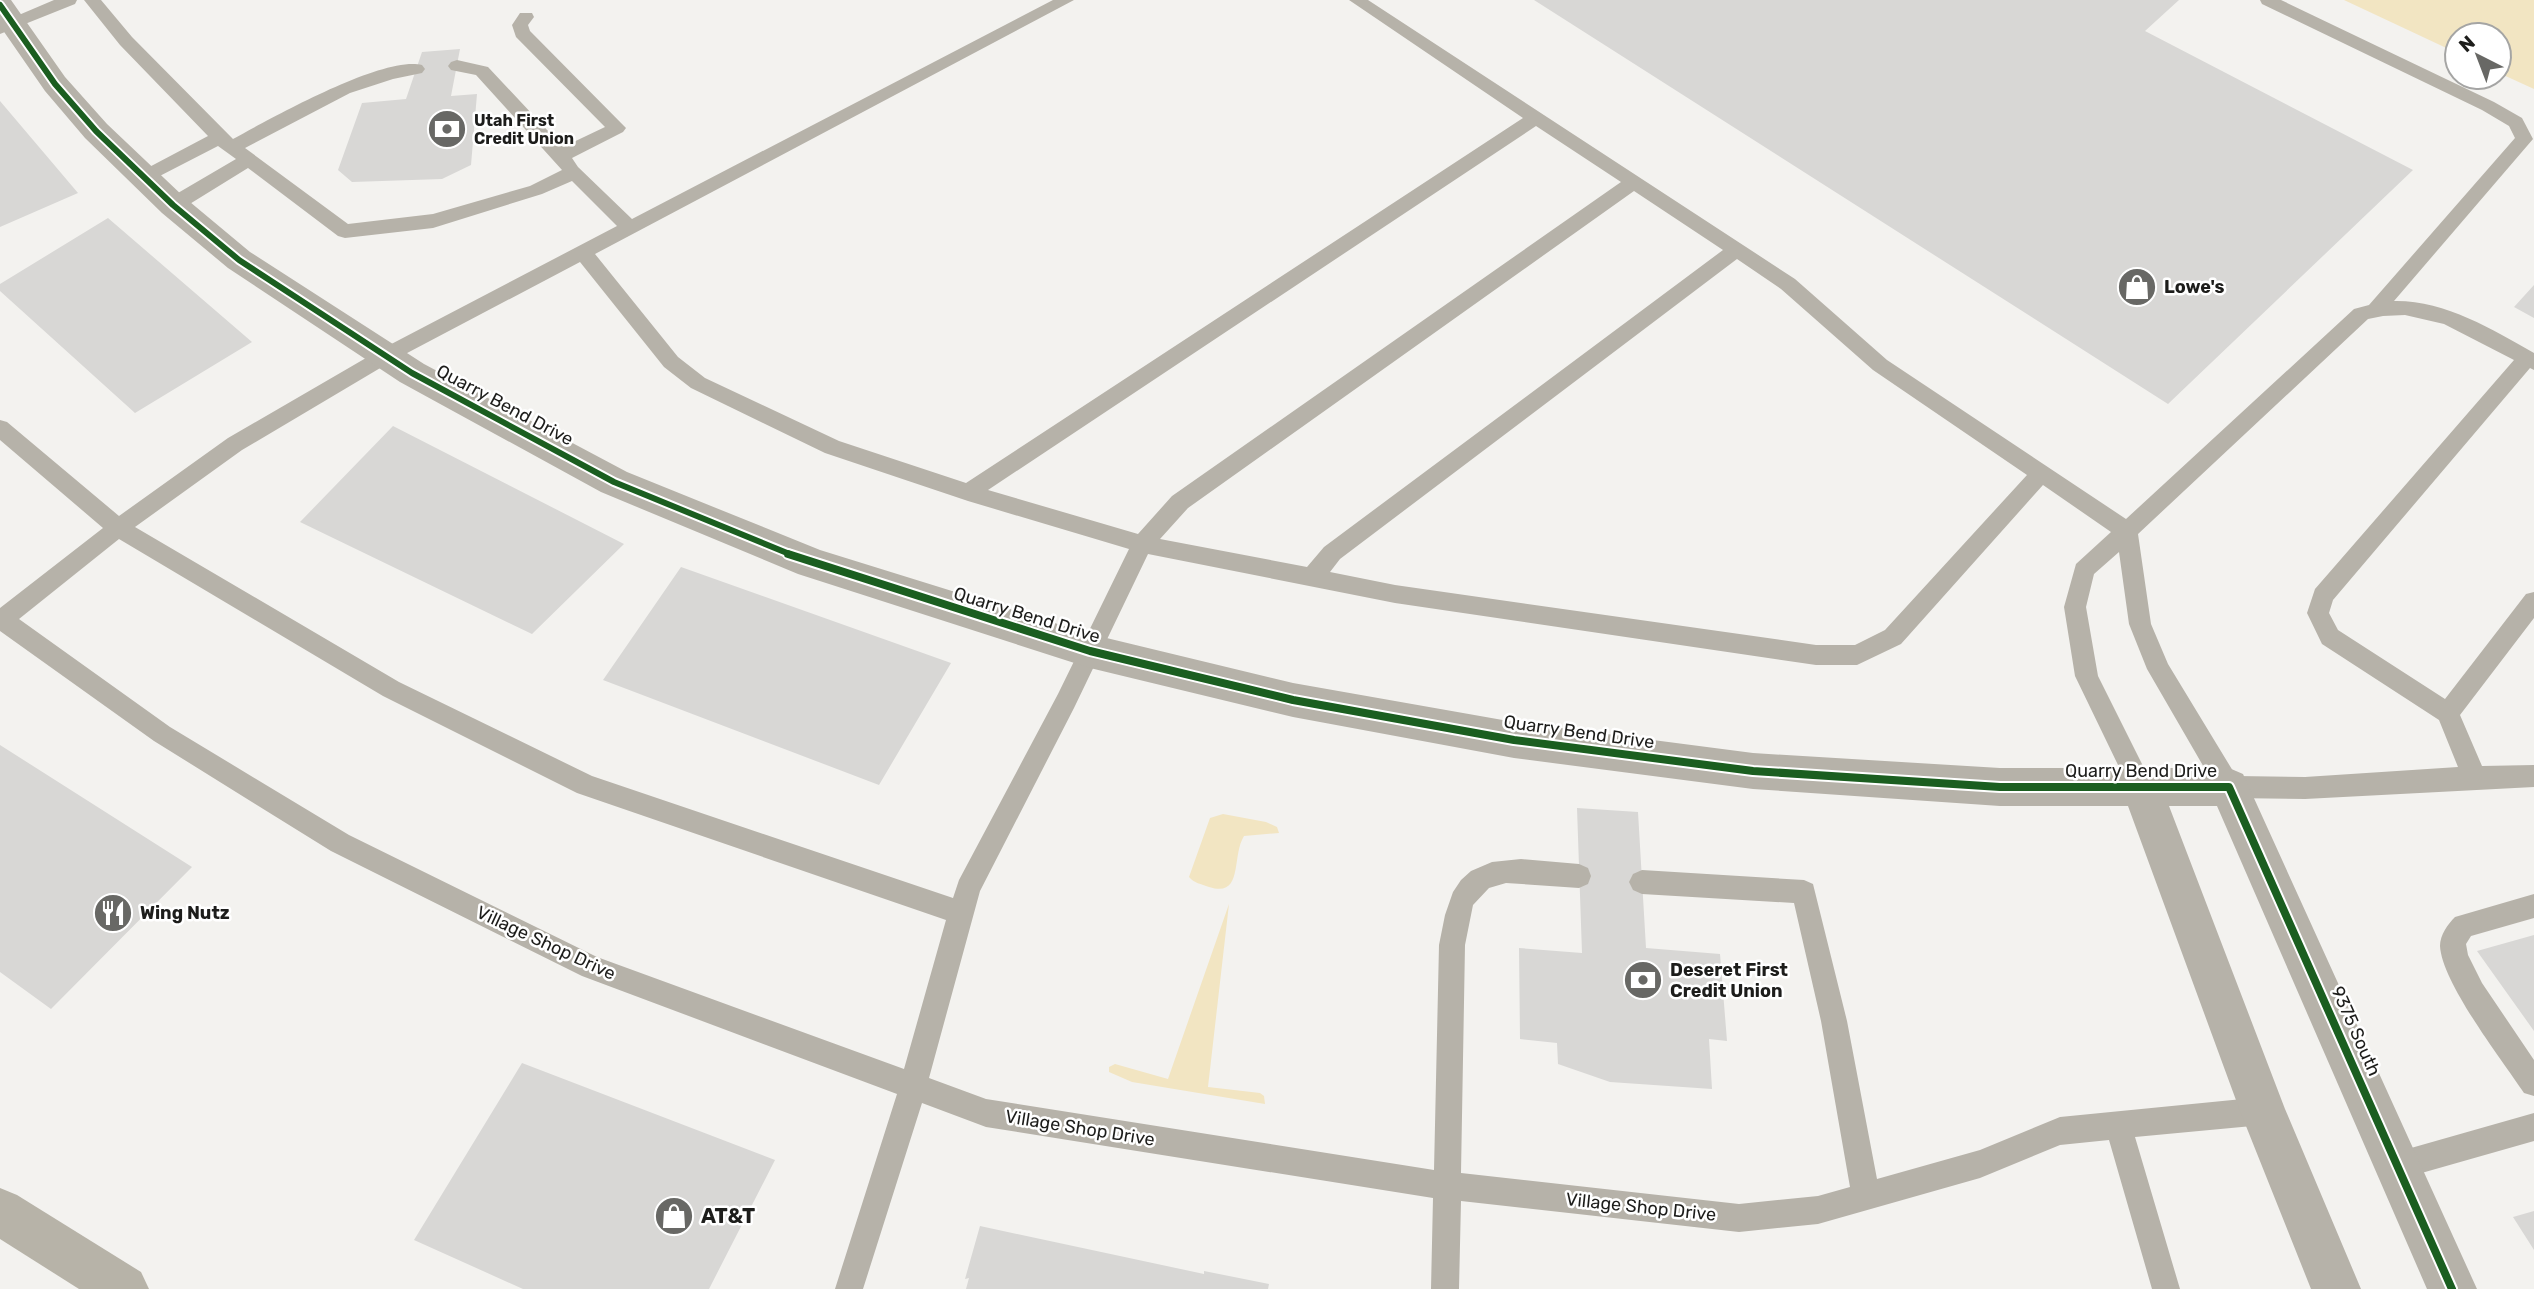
<svg xmlns="http://www.w3.org/2000/svg" width="2534" height="1289" viewBox="0 0 2534 1289" font-family="Rubik,sans-serif">
  <rect width="100%" height="100%" fill="#f3f2ef"/>
  <path fill="#f2e5c2" d="M 2344,0 L 2534,0 L 2534,89 L 2499,73 L 2499,35 L 2457,35 L 2457,53 Z
    M 1223,814 L 1266,822 L 1277,827 L 1279,833 L 1244,836 C 1231,857 1244,898 1209,887 C 1201,884 1194,883 1189,877 L 1210,818 Z
    M 1229,904 L 1208,1087 L 1260,1093 L 1264,1096 L 1265,1104 L 1132,1082 L 1109,1072 L 1109,1067 L 1115,1064 L 1168,1079 Z"/>
  <path fill="#d8d7d5" d="M 1534,0 L 2179,0 L 2145,31 L 2413,170 L 2168,404 Z
    M 460,49 L 451,96 L 477,94 L 471,165 L 442,179 L 352,182 L 338,170 L 362,103 L 406,99 L 422,52 Z
    M 0,101 L 78,193 L 0,227 Z
    M 108,218 L 252,342 L 135,413 L 0,291 L 0,284 Z
    M 2534,285 L 2534,318 L 2514,307 Z
    M 393,426 L 624,544 L 532,634 L 300,522 Z
    M 681,567 L 951,663 L 879,785 L 603,680 Z
    M 0,745 L 192,867 L 51,1009 L 0,972 Z
    M 1577,808 L 1638,812 L 1646,948 L 1720,954 L 1727,1041 L 1709,1039 L 1712,1089 L 1610,1082 L 1558,1064 L 1557,1043 L 1520,1039 L 1519,948 L 1582,953 Z
    M 2534,935 L 2534,1031 L 2477,951 Z
    M 522,1063 L 775,1160 L 709,1289 L 523,1289 L 414,1240 Z
    M 2534,1211 L 2534,1250 L 2513,1217 Z
    M 980,1226 L 1204,1274 L 1204,1271 L 1269,1284 L 1268,1289 L 966,1289 L 969,1278 L 965,1279 Z"/>
  <g fill="none" stroke-linecap="round" stroke-linejoin="round">
    <path fill="#b6b2a9" fill-rule="evenodd" d="M 54,0 L 77,0 L 75,4 L 0,34 L 0,23 Z
      M 84,0 L 101,0 L 132,37 L 233,139 C 270,119 383,55 422,65 L 425,69 L 422,73 L 393,79 L 350,93 L 245,148 L 348,224 L 433,214 L 530,186 L 562,170 L 476,75 L 451,70 L 448,66 L 451,62 L 457,60 L 488,67 L 563,147 L 605,127 L 516,37 L 512,25 L 520,13 L 532,13 L 534,17 L 528,25 L 530,31 L 626,128 L 623,132 L 572,158 L 578,167 L 632,219 L 1053,0 L 1074,0 L 595,254 L 678,357 L 705,378 L 839,441 L 966,483 L 1523,118 L 1349,0 L 1368,0 L 1795,279 L 1887,360 L 2126,519 L 2354,309 L 2369,305 L 2515,138 L 2509,126 L 2482,110 L 2262,4 L 2260,0 L 2281,0 L 2494,102 L 2522,118 L 2533,139 L 2394,301 C 2444,300 2492,329 2534,353 L 2534,370 L 2530,368 L 2333,600 L 2329,613 L 2338,630 L 2445,699 L 2526,594 L 2534,592 L 2534,618 L 2460,715 L 2482,766 L 2534,765 L 2534,787 L 2305,799 L 2229,798 L 2220,795 L 2147,669 L 2129,624 L 2119,552 L 2094,574 L 2086,607 L 2098,676 L 2154,788 L 2151,796 L 2142,799 L 2133,796 L 2075,676 L 2064,607 L 2076,564 L 2111,532 L 2043,485 L 1901,644 L 1857,665 L 1816,665 L 1395,603 L 1148,554 L 1074,708 L 980,891 L 929,1078 L 986,1099 L 1434,1170 L 1439,945 L 1445,915 L 1453,892 L 1461,880 L 1471,871 L 1492,862 L 1521,859 L 1579,864 L 1588,868 L 1591,876 L 1588,884 L 1579,888 L 1506,883 L 1489,888 L 1473,905 L 1465,945 L 1461,1173 L 1739,1204 L 1818,1196 L 1850,1187 L 1821,1021 L 1794,903 L 1642,894 L 1633,890 L 1629,882 L 1633,874 L 1642,870 L 1804,880 L 1813,884 L 1847,1021 L 1877,1179 L 1980,1150 L 2060,1117 L 2263,1097 L 2273,1101 L 2277,1111 L 2273,1121 L 2263,1125 L 2135,1137 L 2180,1289 L 2152,1289 L 2109,1140 L 2060,1145 L 1980,1178 L 1818,1224 L 1739,1232 L 1461,1201 L 1459,1289 L 1431,1289 L 1433,1198 L 986,1127 L 922,1103 L 863,1289 L 835,1289 L 897,1094 L 582,976 L 331,851 L 154,741 L 0,631 L 0,608 L 103,528 L 0,440 L 0,420 L 7,422 L 119,516 L 228,438 L 378,351 L 617,226 L 572,181 L 542,194 L 433,228 L 345,238 L 338,236 L 248,168 L 180,210 L 166,210 L 164,205 L 166,200 L 236,159 L 218,146 L 150,181 L 138,181 L 135,177 L 138,173 L 208,136 L 120,45 ZM 1536,126 L 1621,182 L 1172,496 L 1138,534 L 988,490 ZM 1634,191 L 1723,250 L 1324,547 L 1307,567 L 1160,539 L 1188,508 ZM 1737,259 L 1781,289 L 1873,370 L 2027,475 L 1885,630 L 1855,645 L 1816,645 L 1395,585 L 1330,572 L 1340,559 ZM 580,262 L 664,367 L 691,388 L 825,453 L 968,501 L 1129,549 L 1058,694 L 959,880 L 953,898 L 592,776 L 399,682 L 135,527 L 242,450 L 392,361 ZM 2405,315 L 2444,324 L 2514,360 L 2315,589 L 2307,613 L 2322,644 L 2439,720 L 2458,767 L 2305,777 L 2236,776 L 2168,664 L 2151,624 L 2138,534 L 2368,319 L 2383,316 ZM 119,539 L 383,696 L 577,793 L 946,920 L 904,1069 L 597,957 L 349,835 L 170,727 L 19,619 Z
      M 2534,894 L 2534,918 L 2471,936 L 2466,944 L 2468,955 L 2482,983 L 2534,1060 L 2534,1096 L 2524,1093 C 2502,1060 2442,983 2440,946 C 2440,935 2448,924 2455,917 Z
      M 2534,1113 L 2534,1141 L 2397,1180 L 2387,1176 L 2383,1166 L 2387,1156 L 2397,1152 Z"/>
    <path fill="#b6b2a9" fill-rule="evenodd" d="M 0,0 L 11,0 L 65,77 L 107,124 L 184,197 L 250,252 L 424,364 L 627,472 L 820,550 L 1090,634 L 1293,683 L 1514,722 L 1753,753 L 2000,768 L 2229,768 L 2243,774 L 2477,1289 L 2427,1289 L 2217,806 L 2169,806 L 2285,1109 L 2361,1289 L 2311,1289 L 2240,1111 L 2128,806 L 2000,806 L 1753,789 L 1514,758 L 1293,717 L 1090,668 L 798,574 L 601,492 L 400,382 L 228,268 L 162,213 L 85,138 L 45,91 L 0,26 Z"/>
    <path fill="#b7b3a8" fill-rule="evenodd" d="M 0,1188 L 17,1195 L 141,1272 L 149,1289 L 79,1289 L 0,1239 Z"/>
    <g stroke="#fff" stroke-width="10">
      <path id="cycleway-far1" d="M 0,5 L 55,84 L 96,131 L 173,205 L 239,260 L 412,373 L 614,482 L 792,555"/>
    </g>
    <g stroke="#fff" stroke-width="12">
      <path id="cycleway" d="M 788,554 L 1090,651 L 1293,700 L 1514,740 L 1753,771 L 2000,787 L 2229,787 L 2452,1289"/>
    </g>
    <use href="#cycleway-far1" stroke="#1b5e20" stroke-width="6"/>
    <use href="#cycleway" stroke="#1b5e20" stroke-width="8"/>
  </g>
  <defs>
    <g id="bank-disc" transform="scale(2.0125)"><circle r="9.5" fill="#686865" stroke="#fff"/><path d="M-6-4H6V4H-6ZM0-2.3a2.3 2.3 0 1 0 0 4.6a2.3 2.3 0 1 0 0-4.6Z" fill="#fff"/></g>
    <g id="shop-disc" transform="scale(2.0125)"><circle r="9.5" fill="#686865" stroke="#fff"/><path d="M-5-2.5h2.3a2.7 3.5 0 0 1 5.4 0H5L5.5 6h-11ZM-1.5-2.5h3a1.5 2.3 0 0 0-3 0Z" fill="#fff"/></g>
    <g id="restaurant-disc" transform="scale(2.0125)"><circle r="9.5" fill="#686865" stroke="#fff"/><path d="M-5-6h1v4h1v-4h1v4h1v-4h1v5L-1.5 .5V6h-2V.5L-5-1ZM5-6V6H3V1.5H1.5Q1.5-4 5-6Z" fill="#fff"/></g>
  </defs>
  <g fill-rule="evenodd">
    <use href="#bank-disc" x="447" y="129"/>
    <use href="#shop-disc" x="2137" y="287"/>
    <use href="#restaurant-disc" x="113" y="913"/>
    <use href="#bank-disc" x="1643" y="980"/>
    <use href="#shop-disc" x="674" y="1216"/>
  </g>
  <g text-anchor="middle" stroke-width="5" stroke-linejoin="round" paint-order="stroke">
    <g font-size="16" font-weight="bold" fill="#1d1d1b" stroke="#fff" text-anchor="start">
      <text x="474" y="126">Utah First<tspan x="474" dy="18">Credit Union</tspan></text>
    </g>
    <g font-size="18" font-weight="bold" fill="#1d1d1b" stroke="#fff" text-anchor="start">
      <text x="2164" y="293">Lowe's</text>
      <text x="140" y="919">Wing Nutz</text>
      <text x="1670" y="976">Deseret First<tspan x="1670" dy="21">Credit Union</tspan></text>
    </g>
    <g font-size="18" fill="#1d1d1b" stroke="#fff">
      <text transform="translate(505 405) rotate(28)" y="6">Quarry Bend Drive</text>
      <text transform="translate(1027 615) rotate(17)" y="6">Quarry Bend Drive</text>
      <text transform="translate(1579 732) rotate(8)" y="6">Quarry Bend Drive</text>
      <text x="2141" y="777">Quarry Bend Drive</text>
      <text transform="translate(546 943) rotate(25)" y="6">Village Shop Drive</text>
      <text transform="translate(2356 1031) rotate(66)" y="6">9375 South</text>
      <text transform="translate(1080 1128) rotate(9)" y="6">Village Shop Drive</text>
      <text transform="translate(1641 1207) rotate(6)" y="6">Village Shop Drive</text>
    </g>
    <g font-size="21" font-weight="bold" fill="#1d1d1b" stroke="#fff" text-anchor="start">
      <text x="701" y="1223">AT&amp;T</text>
    </g>
  </g>
  <g transform="translate(2478 56) rotate(318)"><circle r="33" fill="#ffffff" stroke="#a5a5a4" stroke-width="2"/>
  <path d="M0-5L12 26L0 18L-12 26Z" fill="#686865"/>
  <text y="-10" font-size="19" font-weight="bold" text-anchor="middle" fill="#1d1d1b">N</text>
  </g>
</svg>
